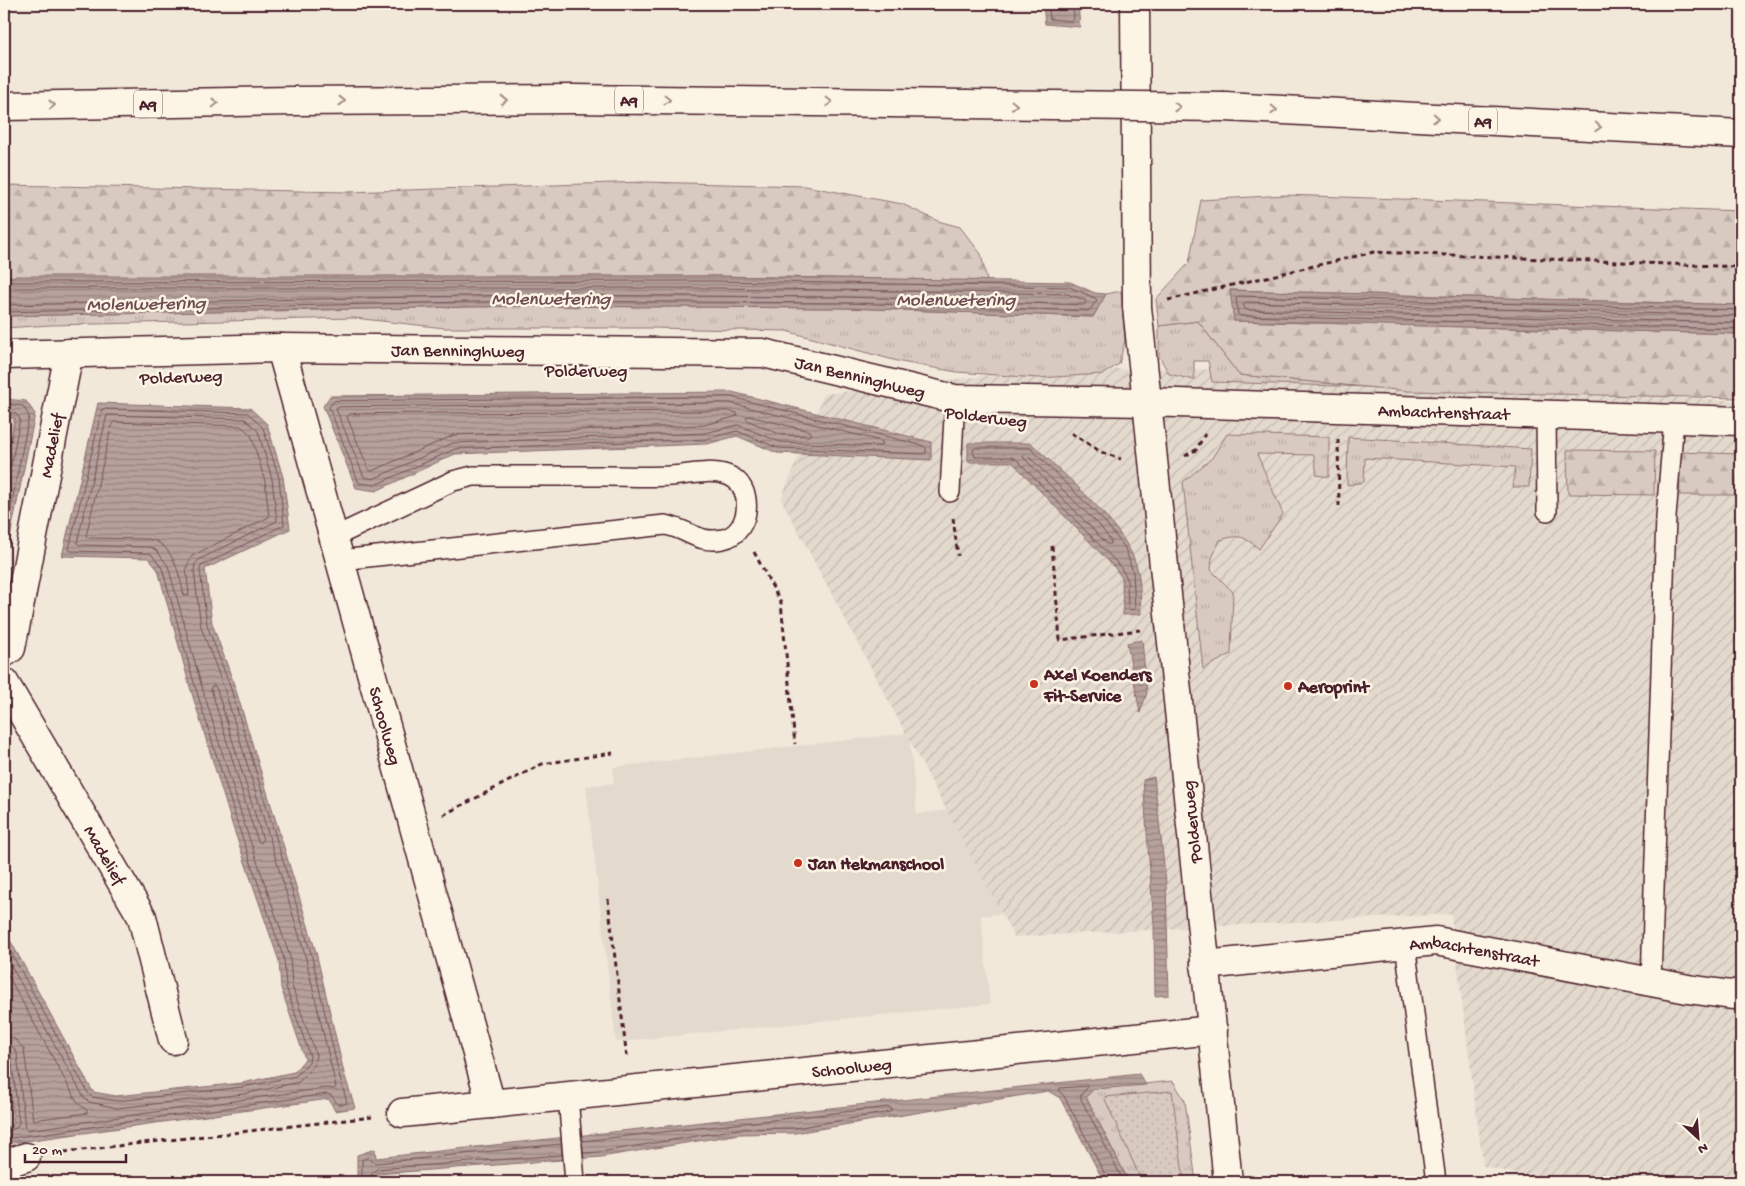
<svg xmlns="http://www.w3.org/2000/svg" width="1745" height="1186" viewBox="0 0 1745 1186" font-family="'Gochi Hand',sans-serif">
  <defs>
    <pattern id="industrial-furrows" width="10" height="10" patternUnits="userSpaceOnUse" patternTransform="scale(1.25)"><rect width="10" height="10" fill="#e4d9cd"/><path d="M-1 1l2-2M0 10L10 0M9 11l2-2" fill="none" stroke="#c5bab0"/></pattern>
    <pattern id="grass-tufts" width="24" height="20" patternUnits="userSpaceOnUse" patternTransform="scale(1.25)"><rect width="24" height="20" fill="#d8cac0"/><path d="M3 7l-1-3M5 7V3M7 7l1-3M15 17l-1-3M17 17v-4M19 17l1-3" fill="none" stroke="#bbada5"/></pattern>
    <pattern id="forest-firs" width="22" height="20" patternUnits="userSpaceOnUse" patternTransform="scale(1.25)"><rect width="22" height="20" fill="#d8cac0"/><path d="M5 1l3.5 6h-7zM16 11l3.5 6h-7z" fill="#bbada5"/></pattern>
    <pattern id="park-dots" width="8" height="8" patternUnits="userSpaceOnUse" patternTransform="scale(1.25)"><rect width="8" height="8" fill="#d8cac0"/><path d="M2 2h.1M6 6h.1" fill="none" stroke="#bbada5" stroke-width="1.8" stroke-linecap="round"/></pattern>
    <pattern id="garden-furrows" width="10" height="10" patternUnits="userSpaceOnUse" patternTransform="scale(1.25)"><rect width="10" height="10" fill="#d8cac0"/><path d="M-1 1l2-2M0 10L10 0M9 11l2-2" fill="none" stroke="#bbada5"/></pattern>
    <pattern id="water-rules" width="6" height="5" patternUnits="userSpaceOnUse" patternTransform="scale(1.25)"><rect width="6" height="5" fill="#b6a19c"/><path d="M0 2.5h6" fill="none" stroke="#96837f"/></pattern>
  </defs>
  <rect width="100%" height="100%" fill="#f1e8da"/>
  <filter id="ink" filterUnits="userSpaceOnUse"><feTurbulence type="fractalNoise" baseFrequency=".02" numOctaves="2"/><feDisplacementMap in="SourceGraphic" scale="10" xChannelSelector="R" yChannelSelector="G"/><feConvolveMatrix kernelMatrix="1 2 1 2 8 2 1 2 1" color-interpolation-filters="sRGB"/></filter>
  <g filter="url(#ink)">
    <path fill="#e4d9cd" d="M 909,733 L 917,814 L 994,804 L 1007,913 L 981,916 L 990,1004 L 616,1042 L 586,786 L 614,783 L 613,767 Z"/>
    <path fill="url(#industrial-furrows)" d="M 1180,368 L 1741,401 L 1741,1182 L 1553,1182 L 1483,1166 L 1451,914 L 1014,937 L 781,499 L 824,394 L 1027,371 Z"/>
    <path fill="url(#grass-tufts)" stroke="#917476" d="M 1121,291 L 1125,340 L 1119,364 L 1103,374 L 1038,378 L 957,372 L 901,362 L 786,331 L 651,328 L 445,328 L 354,318 L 51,325 L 4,328 L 4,316 L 519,306 L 847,308 L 1093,317 L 1106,294 Z
      M 1198,321 L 1239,375 L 1370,387 L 1212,382 L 1208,361 L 1194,361 L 1194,380 L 1169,374 L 1159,356 L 1159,326 Z
      M 1227,434 L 1329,437 L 1329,477 L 1317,475 L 1314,455 L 1257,454 L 1283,514 L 1259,549 C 1243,536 1241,534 1220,540 L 1212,558 L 1211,570 L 1233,592 L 1231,654 L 1203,669 L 1183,482 L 1212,458 Z
      M 1348,437 L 1531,449 L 1529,487 L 1513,487 L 1515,467 L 1365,458 L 1364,482 L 1347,485 Z
      M 1173,1081 L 1185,1101 L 1196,1182 L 1129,1182 L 1086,1097 L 1094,1089 Z"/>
    <path fill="url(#forest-firs)" stroke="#917476" d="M 643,182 L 805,186 L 902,204 L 938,221 L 960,227 L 981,254 L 987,281 L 714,276 L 4,277 L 4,185 L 348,192 Z
      M 1285,195 L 1741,211 L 1741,305 L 1231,290 L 1234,321 L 1741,334 L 1741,398 L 1408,391 L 1239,375 L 1198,321 L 1159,326 L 1156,299 L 1189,263 L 1201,200 Z
      M 1567,450 L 1655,451 L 1654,495 L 1568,494 Z
      M 1679,452 L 1741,454 L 1741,495 L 1680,495 Z
      M 10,1091 L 14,1124 L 4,1129 L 4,1093 Z"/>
    <path fill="url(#park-dots)" stroke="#917476" d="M 1172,1091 L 1184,1182 L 1142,1182 L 1104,1097 Z"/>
    <path fill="url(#garden-furrows)" stroke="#917476" d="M 15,417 L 4,477 L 4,418 Z"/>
    <path fill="url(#water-rules)" stroke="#8b6d6f" d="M 1043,4 L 1078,4 L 1080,27 L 1045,24 Z
      M 16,276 L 714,276 L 1070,282 L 1095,293 L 1106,294 L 1093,317 L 847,308 L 519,306 L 4,316 L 4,277 Z
      M 1230,290 L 1741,305 L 1741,334 L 1234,321 Z
      M 732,392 L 931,442 L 931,460 L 777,453 L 737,436 L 707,444 L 455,454 L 376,491 L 356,488 L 323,406 L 330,396 Z
      M 4,399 L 26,401 L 35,414 L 8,547 L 4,549 L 4,477 L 15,418 L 4,418 Z
      M 98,403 L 250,408 L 267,424 L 283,477 L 290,529 L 205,569 L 212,623 L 234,684 L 316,952 L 344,1073 L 355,1108 L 335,1111 L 329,1099 L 4,1144 L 4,1129 L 14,1124 L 6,1055 L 4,1051 L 4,929 L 93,1092 L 116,1096 L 242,1083 L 294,1072 L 305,1059 L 281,988 L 279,961 L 233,827 L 190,687 L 158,570 L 148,558 L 62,556 Z
      M 968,443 L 1031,443 C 1063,474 1130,528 1138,572 C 1141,585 1140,600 1141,614 L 1123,615 L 1122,578 L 1115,568 L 1012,462 L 968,462 Z
      M 1142,640 L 1147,693 L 1140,713 L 1127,643 Z
      M 1154,777 L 1166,883 L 1169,995 L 1155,996 L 1154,925 L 1143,780 Z
      M 1139,1074 L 1146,1085 L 1094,1089 L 1086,1097 L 1129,1182 L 1104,1182 L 1060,1098 L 1048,1091 L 795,1133 L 740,1134 L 601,1157 L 377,1174 L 377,1182 L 357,1182 L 357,1155 L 375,1149 L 376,1158 Z"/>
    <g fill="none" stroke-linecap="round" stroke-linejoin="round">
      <path stroke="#755358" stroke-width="1" d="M 1048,4 L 1050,19 L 1072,21 L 1074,19 L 1073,4
        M 4,282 L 714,281 L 1069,287 L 1095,298 L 1097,300 L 1089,311 L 847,303 L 519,301 L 4,312
        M 4,288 L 714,288 L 1067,294 L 1085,300 L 1086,302 L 1084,305 L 847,297 L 519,295 L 4,305
        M 1741,310 L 1239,296 L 1236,298 L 1238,314 L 1240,316 L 1741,329
        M 1741,316 L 1246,302 L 1243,305 L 1246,310 L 1741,323
        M 731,397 L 924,446 L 926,448 L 926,453 L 923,454 L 778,448 L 737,431 L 706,439 L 455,449 L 375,485 L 359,483 L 329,407 L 334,401 Z
        M 730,403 L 881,441 L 883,444 L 880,446 L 780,442 L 738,425 L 705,433 L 453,443 L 373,479 L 364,477 L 336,409 L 339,407 Z
        M 4,404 L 23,406 L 29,416 L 4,542
        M 729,411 L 737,413 L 738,416 L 704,425 L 454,435 L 372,471 L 369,470 L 347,417 L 350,414 Z
        M 4,413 L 15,413 L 20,419 L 11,466 L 8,469 L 4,470
        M 749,416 L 809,431 L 811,434 L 809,436 L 781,435 L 747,420 L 746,417 Z
        M 114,422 L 241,426 L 251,435 L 265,481 L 269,517 L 192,556 L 186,568 L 189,594 L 188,596 L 184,595 C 179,575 174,544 149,539 L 88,538 L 86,536 L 112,424 Z
        M 976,448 L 1030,448 L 1105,522 L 1125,548 L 1133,572 L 1135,609 L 1130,610 L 1128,608 L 1127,578 L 1119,565 L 1016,459 L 1011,457 L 975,457 L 973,450 Z
        M 1026,454 L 1100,526 L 1111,541 L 1111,544 L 1107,544 L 1024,458 L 1023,456 Z
        M 212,686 L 215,686 L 217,690 L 263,840 L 261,843 L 258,841 L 251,821 L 211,689 Z
        M 4,940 L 88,1093 L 92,1097 L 117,1101 L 243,1087 L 296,1076 L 309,1062 L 310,1056 L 286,987 L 284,959 L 238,825 L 195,686 L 162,568 L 152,555 L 149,553 L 71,551 L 69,549 L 102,409 L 248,413 L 263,428 L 279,478 L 284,525 L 201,566 L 200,570 L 207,625 L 230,686 L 311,953 L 339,1074 L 347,1103 L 338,1105 L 332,1096 L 327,1094 L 4,1139
        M 4,953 L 83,1096 L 89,1102 L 117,1108 L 244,1094 L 299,1082 L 314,1065 L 316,1055 L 292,986 L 290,957 L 244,823 L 201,684 L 168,566 L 157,551 L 151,547 L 79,545 L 77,543 L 107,415 L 245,419 L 258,431 L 272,479 L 277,521 L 200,559 L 195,564 L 194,571 L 201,627 L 224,688 L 305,955 L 336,1087 L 334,1089 L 326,1088 L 27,1130 L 25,1128 L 17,1053 L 12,1046 L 4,1043
        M 4,968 L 76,1100 L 80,1105 L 87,1110 L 87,1113 L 33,1120 L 24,1049 L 15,1039 L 4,1036
        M 4,1050 L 8,1050 L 11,1054 L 19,1123 L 16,1128 L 4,1133
        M 582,1141 L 889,1107 L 892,1109 L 890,1112 L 795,1128 L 739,1129 L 600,1152 L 583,1153
        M 362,1182 L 362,1160 L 368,1157 L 373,1162 L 377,1163 L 561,1144
        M 372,1182 L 372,1173 L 377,1169 L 562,1155
        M 1108,1182 L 1107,1178 L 1064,1096 L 1059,1091 L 1060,1088 L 1087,1086 L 1087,1088 L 1081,1095 L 1081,1099 L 1124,1182"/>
      <g stroke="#4a1f2b" stroke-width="22">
        <path id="lane" d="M 1546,414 L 1547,511
          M 950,492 L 955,399
          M 334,537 L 453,481 L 473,476 C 517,476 561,476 606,476 C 627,476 649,477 670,476 C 690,475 708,469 727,475 C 755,484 752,533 723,539 C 697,544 689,529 665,525 L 340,560
          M 1405,944 L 1436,1182
          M 1651,982 L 1666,517 L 1674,419
          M 568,1096 L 575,1182"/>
      </g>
      <g stroke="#4a1f2b" stroke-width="31">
        <g id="street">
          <path id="s1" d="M 281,348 L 491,1104"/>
          <path id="s2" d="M 4,653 L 11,648 L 69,353"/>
          <path id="s3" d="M 4,682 L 142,917 L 173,1040"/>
          <path id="s4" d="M 1205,965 L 1436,941 L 1688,989 L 1732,995 L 1741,992"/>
          <path id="s5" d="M 402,1113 L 1213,1030"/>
          <path d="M 4,1164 L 26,1157"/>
          <path id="s6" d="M 1228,1182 L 1147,402 L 1741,421"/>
        </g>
      </g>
      <g stroke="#4a1f2b" stroke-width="31">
        <g id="secondary">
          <path id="s7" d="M 4,355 L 281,348 L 763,353 L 955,399 L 1147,402 L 1137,307 L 1135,4"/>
        </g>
      </g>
      <g stroke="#4a1f2b" stroke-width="31">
        <path id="highway" d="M 4,106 L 293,101 L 573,99 L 965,104
          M 1225,107 L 1741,134"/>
      </g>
      <path stroke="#4a1f2b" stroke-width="3" stroke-dasharray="5 4" stroke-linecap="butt" d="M 1168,300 L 1374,252 L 1741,267
        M 1071,433 L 1101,452 L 1121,459
        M 1338,439 L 1339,506
        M 1185,456 L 1196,450 L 1205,434
        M 953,518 L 958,556
        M 1052,546 L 1060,640 L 1140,630
        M 754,552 L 781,603 L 795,744
        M 443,815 L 542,764 L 613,753
        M 608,899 L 627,1059
        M 55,1153 L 372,1117"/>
      <use href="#lane" stroke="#fcf5e5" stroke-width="19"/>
      <use href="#street" stroke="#fcf5e5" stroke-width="28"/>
      <use href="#secondary" stroke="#fcf5e5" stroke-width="28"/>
      <use href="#highway" stroke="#fcf5e5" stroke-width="28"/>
      <g stroke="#4a1f2b" stroke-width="31" stroke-linecap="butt">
        <path id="highway-bridge" d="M 965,104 L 1225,107"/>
      </g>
      <use href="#highway-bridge" stroke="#fcf5e5" stroke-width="28"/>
    </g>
    <defs><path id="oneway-chevron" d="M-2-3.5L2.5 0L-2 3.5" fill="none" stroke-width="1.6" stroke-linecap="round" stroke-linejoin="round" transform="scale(1.25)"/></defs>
    <g stroke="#a38a88">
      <use href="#oneway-chevron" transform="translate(504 100)"/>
      <use href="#oneway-chevron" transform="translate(667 100) rotate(1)"/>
      <use href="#oneway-chevron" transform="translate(342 101)"/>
      <use href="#oneway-chevron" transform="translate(829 102) rotate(1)"/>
      <use href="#oneway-chevron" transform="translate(215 103) rotate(-1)"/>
      <use href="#oneway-chevron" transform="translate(52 105) rotate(-1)"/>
      <use href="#oneway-chevron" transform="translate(1014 105) rotate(1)"/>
      <use href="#oneway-chevron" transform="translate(1177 107) rotate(1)"/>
      <use href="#oneway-chevron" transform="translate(1274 110) rotate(3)"/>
      <use href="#oneway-chevron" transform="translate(1436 118) rotate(3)"/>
      <use href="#oneway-chevron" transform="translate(1598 127) rotate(3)"/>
    </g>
  </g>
  <g fill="#c8321e" stroke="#fcf5e5" stroke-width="2">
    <circle cx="1034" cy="684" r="5"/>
    <circle cx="1288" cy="686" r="5"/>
    <circle cx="798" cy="863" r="5"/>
  </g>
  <g text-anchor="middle" stroke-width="5" stroke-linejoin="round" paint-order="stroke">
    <g fill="#fcf5e5" stroke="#7f5f63" stroke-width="1">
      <rect x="615" y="86.5" width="28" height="27" rx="4"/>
      <rect x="134" y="90.5" width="28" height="27" rx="4"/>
      <rect x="1469" y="107.5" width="28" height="27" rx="4"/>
    </g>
    <g font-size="16" font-weight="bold" fill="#4a1f2b">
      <text x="629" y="106">A9</text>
      <text x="148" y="110">A9</text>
      <text x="1483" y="127">A9</text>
    </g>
    <g font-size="18" fill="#4a1f2b" stroke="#fcf5e5">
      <text dy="6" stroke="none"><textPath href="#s7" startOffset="454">Jan Benninghweg</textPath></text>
      <text x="586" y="376">Polderweg</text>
      <text transform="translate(181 376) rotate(-2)" y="6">Polderweg</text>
      <text dy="6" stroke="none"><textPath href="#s7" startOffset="859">Jan Benninghweg</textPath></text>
      <text dy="6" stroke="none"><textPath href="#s6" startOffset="1081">Ambachtenstraat</textPath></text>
      <text transform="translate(986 416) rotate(7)" y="6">Polderweg</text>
      <text dy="6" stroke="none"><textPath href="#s2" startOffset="215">Madelief</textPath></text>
      <text dy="6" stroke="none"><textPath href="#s1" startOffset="392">Schoolweg</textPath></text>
      <text transform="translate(1191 822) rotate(-96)" y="6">Polderweg</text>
      <text dy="6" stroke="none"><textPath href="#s3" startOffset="200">Madelief</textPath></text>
      <text dy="6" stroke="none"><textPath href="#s4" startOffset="271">Ambachtenstraat</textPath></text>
      <text dy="6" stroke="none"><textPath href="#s5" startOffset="452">Schoolweg</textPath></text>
    </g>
    <g font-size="18" font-weight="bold" fill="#4a1f2b" stroke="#fcf5e5" text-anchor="start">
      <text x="1044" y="680">Axel Koenders<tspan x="1044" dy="21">Fit-Service</tspan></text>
      <text x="1298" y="692">Aeroprint</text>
      <text x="808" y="869">Jan Hekmanschool</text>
    </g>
    <g font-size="19" font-style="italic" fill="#704c53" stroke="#fcf5e5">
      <text x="551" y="304">Molenwetering</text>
      <text x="956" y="305">Molenwetering</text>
      <text transform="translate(146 302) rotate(-1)" y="7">Molenwetering</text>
    </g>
  </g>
  <rect width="1745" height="1186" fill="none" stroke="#fcf5e5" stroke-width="20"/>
  <rect x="10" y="10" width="1725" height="1166" fill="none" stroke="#4a1f2b" stroke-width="2" filter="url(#ink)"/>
  <g transform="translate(1698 1138) rotate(154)" stroke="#fcf5e5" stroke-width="4" paint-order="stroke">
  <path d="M0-4L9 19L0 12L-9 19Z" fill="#4a1f2b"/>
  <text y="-8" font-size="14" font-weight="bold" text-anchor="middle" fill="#4a1f2b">N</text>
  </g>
  <path d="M25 1154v8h101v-8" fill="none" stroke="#4a1f2b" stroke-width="2.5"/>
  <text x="32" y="1154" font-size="15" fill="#4a1f2b" stroke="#fcf5e5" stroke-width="4" paint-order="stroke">20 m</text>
</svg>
